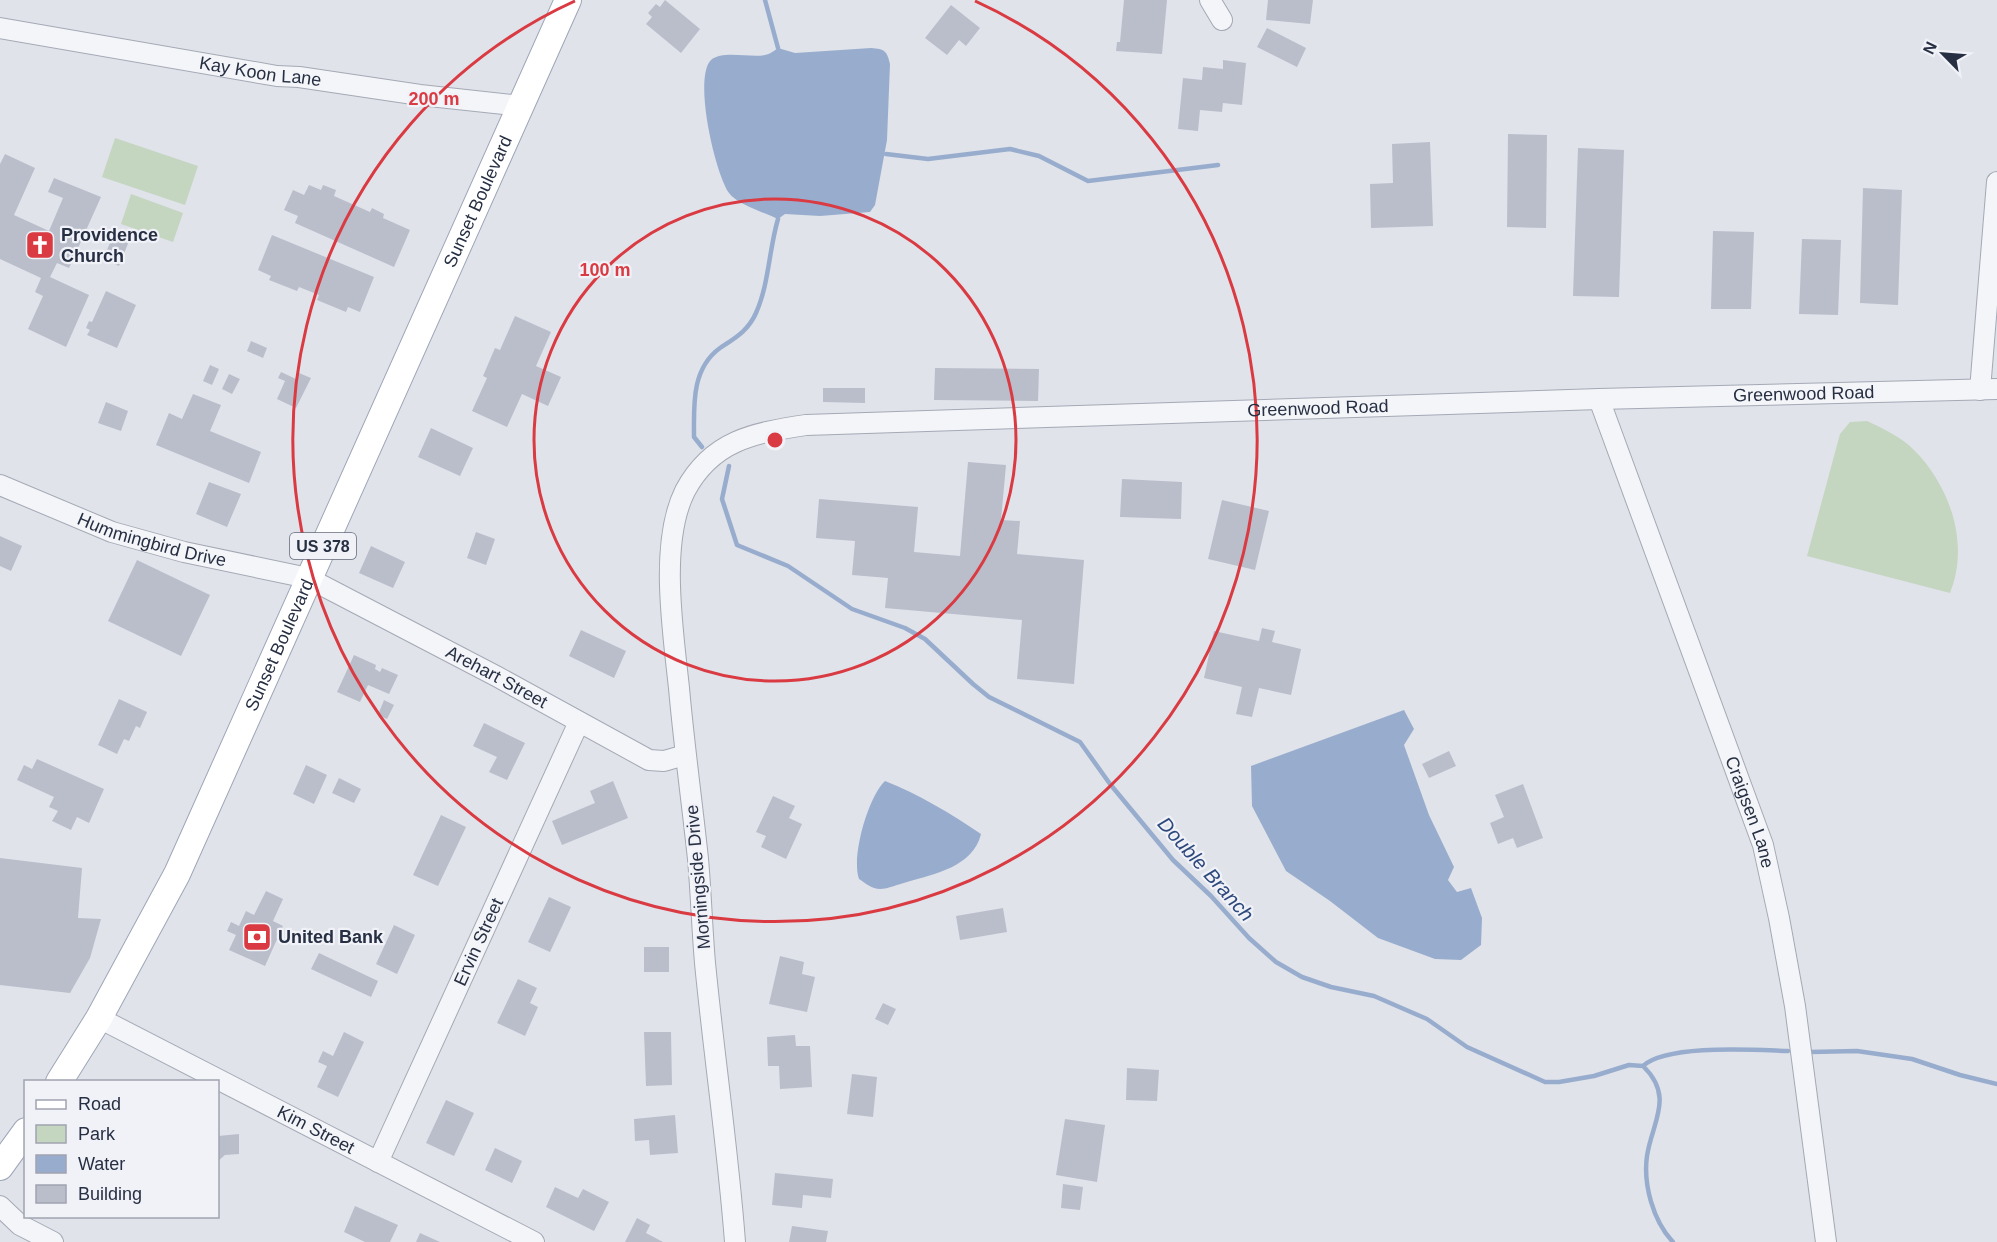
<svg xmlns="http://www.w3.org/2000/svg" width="1997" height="1242" viewBox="0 0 1997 1242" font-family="Arial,sans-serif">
  <rect width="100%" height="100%" fill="#e0e3ea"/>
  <path fill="#c4d5c0" d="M 115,138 L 198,166 L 185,205 L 102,177 Z
    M 131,194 L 183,213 L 173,242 L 121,224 Z
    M 1867,421 C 1884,429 1901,437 1914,450 C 1950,486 1970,544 1950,593 L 1807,556 L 1840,434 L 1850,422 Z"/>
  <path fill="#98adcd" d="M 778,48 L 795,53 L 871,48 C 885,49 887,51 890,64 L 887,140 L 875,205 L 870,212 L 820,216 L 785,214 L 778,219 C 765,213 737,204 729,193 C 715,173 693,78 711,60 C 722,50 751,58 765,55 C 770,54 774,51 778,48 Z
    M 1404,710 L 1414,729 L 1404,745 L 1429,815 L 1454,867 L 1448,880 L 1457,892 L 1471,888 L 1482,918 L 1481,945 L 1461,960 L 1435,959 L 1378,938 L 1330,901 L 1286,871 L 1252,806 L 1251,766 Z
    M 885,781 C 919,794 951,814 981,834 C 973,867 934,874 907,882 C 899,884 888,889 880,889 C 872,889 865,883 859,879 C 851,857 868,797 885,781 Z"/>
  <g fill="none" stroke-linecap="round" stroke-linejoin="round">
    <path stroke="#98adcd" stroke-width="4.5" d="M 765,0 L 778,48
      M 886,154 L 928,159 L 1010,149 L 1039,156 L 1088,181 L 1218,165
      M 702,447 L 694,437 C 694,406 691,369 720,348 C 735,338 748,331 756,313 C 769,284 769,249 778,219
      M 729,466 L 722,499 L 737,545 L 788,566 L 852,609 L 905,628 L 925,639 L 973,684 L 989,697 L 1080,742 L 1110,784 L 1173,860 L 1211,896 L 1249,938 L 1276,962 L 1302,977 L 1331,987 L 1374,996 L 1427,1019 L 1467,1047 L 1545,1082 L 1559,1082 L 1594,1076 L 1629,1065 L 1643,1066 C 1667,1044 1754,1050 1788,1051
      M 1810,1052 L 1857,1051 L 1912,1059 L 1960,1075 L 1997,1084
      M 1643,1066 C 1675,1097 1652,1122 1647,1156 C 1643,1184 1653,1221 1673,1242"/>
  </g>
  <path fill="#babecb" d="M 665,0 L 700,29 L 681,53 L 646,24 L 652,17 L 648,13 L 656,4 L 660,7 Z
    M 1124,0 L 1167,0 L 1162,54 L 1116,51 L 1117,42 L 1120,42 Z
    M 1268,0 L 1313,0 L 1310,24 L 1266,20 Z
    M 951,5 L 980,28 L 966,46 L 959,40 L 947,55 L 925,38 Z
    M 1267,28 L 1306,48 L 1297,67 L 1257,47 Z
    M 1223,60 L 1246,63 L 1242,105 L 1223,103 L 1222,112 L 1200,110 L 1198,131 L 1178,129 L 1183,78 L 1202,80 L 1203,67 L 1223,69 Z
    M 1508,134 L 1547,135 L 1546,228 L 1507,227 Z
    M 1430,142 L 1433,226 L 1371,228 L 1370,184 L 1393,183 L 1392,144 Z
    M 1578,148 L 1624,150 L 1619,297 L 1573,296 Z
    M 5,154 L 35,168 L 14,215 L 49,231 L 63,198 L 48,192 L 54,178 L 101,197 L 69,268 L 57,263 L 50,277 L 89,295 L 66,347 L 28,329 L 43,296 L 35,292 L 41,278 L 0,259 L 0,164 Z
    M 309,185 L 321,190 L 323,185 L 336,190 L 334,196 L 370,212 L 372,208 L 384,214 L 383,218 L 410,230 L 394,267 L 295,223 L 298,216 L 284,210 L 293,190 L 304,195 Z
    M 1863,188 L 1902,190 L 1898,305 L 1860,303 Z
    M 1713,231 L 1754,232 L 1751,309 L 1711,309 Z
    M 114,234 L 129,241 L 119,266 L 103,259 Z
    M 272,235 L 374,277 L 360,312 L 348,307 L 346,312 L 317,300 L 319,295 L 299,287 L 297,291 L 269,280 L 271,276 L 258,270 Z
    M 1802,239 L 1841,240 L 1838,315 L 1799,314 Z
    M 106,291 L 136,305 L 117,348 L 87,335 L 90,330 L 86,328 L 89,321 L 92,322 Z
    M 515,316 L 551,332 L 536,366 L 561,377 L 548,406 L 522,394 L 507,427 L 472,411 L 487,378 L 483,376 L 495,348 L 500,350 Z
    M 251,341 L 267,348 L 263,358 L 247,351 Z
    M 210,365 L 219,369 L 212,385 L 203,381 Z
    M 935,368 L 1039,369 L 1038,401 L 934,400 Z
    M 281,372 L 296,379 L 299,373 L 311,378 L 296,408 L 277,399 L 285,381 L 278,378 Z
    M 229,374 L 240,379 L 232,394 L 222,389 Z
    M 823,388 L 865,388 L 865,403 L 823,402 Z
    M 193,394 L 221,405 L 210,431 L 261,452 L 249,483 L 156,445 L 169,413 L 182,419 Z
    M 106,402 L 128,411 L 121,431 L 98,423 Z
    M 431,428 L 473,448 L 460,476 L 418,457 Z
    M 968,462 L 1006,465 L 1001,520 L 1020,521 L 1017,554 L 1084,560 L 1074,684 L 1017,679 L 1022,620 L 885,608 L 888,578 L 852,575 L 855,541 L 816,538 L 819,499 L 918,507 L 914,552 L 960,556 Z
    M 1122,479 L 1182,482 L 1181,519 L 1120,517 Z
    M 209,482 L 241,494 L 227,527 L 196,514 Z
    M 1222,500 L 1269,511 L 1255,570 L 1208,559 Z
    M 476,532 L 495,539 L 486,565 L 467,558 Z
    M 0,536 L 22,546 L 11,571 L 0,566 Z
    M 371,546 L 405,562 L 393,588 L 359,573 Z
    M 137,560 L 210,595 L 181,656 L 108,621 Z
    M 1262,628 L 1275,631 L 1272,642 L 1301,649 L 1291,695 L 1259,688 L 1252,717 L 1236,714 L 1242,687 L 1204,678 L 1214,631 L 1259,641 Z
    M 581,630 L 626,651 L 614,678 L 569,656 Z
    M 354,655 L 376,665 L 375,669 L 380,672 L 382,668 L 398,675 L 389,694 L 368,685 L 360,702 L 337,692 Z
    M 119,699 L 147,712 L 140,728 L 136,726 L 129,741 L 124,739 L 117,754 L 98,745 Z
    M 384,700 L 394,705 L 387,719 L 378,715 Z
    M 484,723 L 525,743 L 507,780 L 489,772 L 497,757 L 473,746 Z
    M 1449,751 L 1456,766 L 1429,778 L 1422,764 Z
    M 37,759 L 104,789 L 89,823 L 77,817 L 71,830 L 52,821 L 58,811 L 49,807 L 54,797 L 17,780 L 24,765 L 32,769 Z
    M 306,765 L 327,775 L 314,804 L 293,794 Z
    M 339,778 L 361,789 L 354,803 L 332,793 Z
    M 613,781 L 628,818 L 562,845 L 552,821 L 595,803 L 590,791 Z
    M 1523,784 L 1543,838 L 1517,848 L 1513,838 L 1498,844 L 1490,823 L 1504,817 L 1495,795 Z
    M 773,796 L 795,806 L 789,818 L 802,824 L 786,859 L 761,847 L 766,836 L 756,832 Z
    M 441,815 L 466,827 L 438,886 L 413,875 Z
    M 0,858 L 82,868 L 78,918 L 101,919 L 90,958 L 70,993 L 0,985 Z
    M 266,891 L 283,899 L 273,921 L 283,926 L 265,966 L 229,950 L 236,935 L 227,931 L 231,922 L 239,926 L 246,911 L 254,915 Z
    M 549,897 L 571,907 L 550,952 L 528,942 Z
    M 1003,908 L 1007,932 L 960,940 L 956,916 Z
    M 394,925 L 415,935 L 397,974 L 376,964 Z
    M 644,947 L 669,947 L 669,972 L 644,972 Z
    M 319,953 L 378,981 L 371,997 L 311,969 Z
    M 780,956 L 804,962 L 802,974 L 815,977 L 807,1012 L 769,1004 Z
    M 518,979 L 537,988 L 530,1003 L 538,1007 L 525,1036 L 497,1023 Z
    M 883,1003 L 896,1009 L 888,1025 L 875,1019 Z
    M 344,1032 L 364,1042 L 338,1097 L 317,1087 L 327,1066 L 318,1062 L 323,1051 L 333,1056 Z
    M 644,1032 L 671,1032 L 672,1085 L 646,1086 Z
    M 795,1035 L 796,1046 L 810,1046 L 812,1087 L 780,1089 L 779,1066 L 768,1066 L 767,1037 Z
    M 1127,1068 L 1159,1070 L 1157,1101 L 1126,1100 Z
    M 852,1074 L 877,1077 L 873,1117 L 847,1114 Z
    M 446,1100 L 474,1113 L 454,1156 L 426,1143 Z
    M 675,1115 L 678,1153 L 650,1155 L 649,1140 L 635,1141 L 634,1119 Z
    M 1065,1119 L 1105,1125 L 1097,1182 L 1056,1175 Z
    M 239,1134 L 239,1154 L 225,1155 L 218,1161 L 218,1136 Z
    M 495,1148 L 522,1161 L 512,1183 L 485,1170 Z
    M 775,1173 L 833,1179 L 831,1198 L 803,1195 L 802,1208 L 772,1205 Z
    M 1063,1184 L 1083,1187 L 1080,1210 L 1061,1208 Z
    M 555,1187 L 578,1198 L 583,1189 L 609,1202 L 594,1231 L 546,1207 Z
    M 355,1206 L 398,1225 L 390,1242 L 365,1242 L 344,1232 Z
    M 637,1218 L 650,1225 L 646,1233 L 663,1242 L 625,1242 Z
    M 792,1226 L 828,1231 L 826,1242 L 789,1242 Z
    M 420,1233 L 440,1242 L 416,1242 Z"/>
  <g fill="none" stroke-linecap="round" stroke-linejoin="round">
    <g stroke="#a5a9b5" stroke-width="22">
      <g id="minor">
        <path d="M 1210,0 L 1222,20"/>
        <path id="s1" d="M 0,28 L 277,76 L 299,77 L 420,95 L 522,106"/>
        <path d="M 1980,390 L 1997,182"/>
        <path id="s2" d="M 1599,399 L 1763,845 L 1779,918 L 1795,1006 L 1826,1242"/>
        <path id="s3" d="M 0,485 L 112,532 L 184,552 L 308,578 L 496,676 L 649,760 L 664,761 L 685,755"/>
        <path id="s4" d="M 99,1018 L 534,1242"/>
        <path id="s5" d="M 378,1162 L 579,722"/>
        <path d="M 0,1206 L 20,1225 L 53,1242"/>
        <path id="s6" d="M 735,1242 C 728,1149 714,1056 705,963 C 702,928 701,893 698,859 C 692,802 684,745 679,688 C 673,631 659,543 685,491 C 712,440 754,433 806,425 L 1599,399 L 1997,389"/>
      </g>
    </g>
    <g stroke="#9ea6b7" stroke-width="28">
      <g id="major">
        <path id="s7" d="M 59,1082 L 99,1018 L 177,874 L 568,0"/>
        <path d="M 0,1167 L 26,1131"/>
      </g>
    </g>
    <use href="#minor" stroke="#f3f5f8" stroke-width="20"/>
    <use href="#major" stroke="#fff" stroke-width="26"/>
  </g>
  <g fill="none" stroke="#da3a42" stroke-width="3">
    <circle cx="775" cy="440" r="241"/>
    <path d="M975 1A482 482 0 1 1 575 1"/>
  </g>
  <defs>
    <g id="church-square" transform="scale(1.5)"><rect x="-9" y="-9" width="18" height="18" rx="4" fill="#da3a42" stroke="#f0f2f8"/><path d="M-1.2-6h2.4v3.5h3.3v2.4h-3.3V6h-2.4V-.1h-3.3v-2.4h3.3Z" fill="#fff"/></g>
    <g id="bank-square" transform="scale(1.5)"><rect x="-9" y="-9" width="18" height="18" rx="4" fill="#da3a42" stroke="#f0f2f8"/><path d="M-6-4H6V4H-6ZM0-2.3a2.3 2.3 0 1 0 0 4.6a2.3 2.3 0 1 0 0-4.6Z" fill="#fff"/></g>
  </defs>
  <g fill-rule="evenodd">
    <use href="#church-square" x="40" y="245"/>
    <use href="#bank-square" x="257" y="937"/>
  </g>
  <g text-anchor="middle" stroke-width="4.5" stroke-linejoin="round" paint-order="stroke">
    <rect fill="#f0f2f8" stroke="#636a79" stroke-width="1.5" x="290" y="533" width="66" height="26" rx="4.5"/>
    <g font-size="16" font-weight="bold" fill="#272f43">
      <text x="323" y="552">US 378</text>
    </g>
    <g font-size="18" fill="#272f43" stroke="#f0f2f8">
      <text dy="6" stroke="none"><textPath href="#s1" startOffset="264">Kay Koon Lane</textPath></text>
      <text dy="6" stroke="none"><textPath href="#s7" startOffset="976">Sunset Boulevard</textPath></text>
      <text dy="6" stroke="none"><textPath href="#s6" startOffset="1899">Greenwood Road</textPath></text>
      <text dy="6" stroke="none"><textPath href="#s6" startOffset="1413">Greenwood Road</textPath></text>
      <text dy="6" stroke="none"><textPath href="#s3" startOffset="162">Hummingbird Drive</textPath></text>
      <text dy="6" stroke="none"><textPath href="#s7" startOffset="490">Sunset Boulevard</textPath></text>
      <text dy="6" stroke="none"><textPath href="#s3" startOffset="536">Arehart Street</textPath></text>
      <text dy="6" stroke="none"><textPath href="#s2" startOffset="440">Craigsen Lane</textPath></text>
      <text transform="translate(698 877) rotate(-95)" y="6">Morningside Drive</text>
      <text dy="6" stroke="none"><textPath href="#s5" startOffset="242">Ervin Street</textPath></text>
      <text dy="6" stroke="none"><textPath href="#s4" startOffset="244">Kim Street</textPath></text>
    </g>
    <g font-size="18" font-weight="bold" fill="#272f43" stroke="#f0f2f8" text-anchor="start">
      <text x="61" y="241">Providence<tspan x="61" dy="21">Church</tspan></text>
      <text x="278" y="943">United Bank</text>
    </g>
    <g font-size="20" font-style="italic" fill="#2d487b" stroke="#f0f2f8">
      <text transform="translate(1206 869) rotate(48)" y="7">Double Branch</text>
    </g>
  </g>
  <circle cx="775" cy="440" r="9" fill="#da3a42" stroke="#f0f2f8" stroke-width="3"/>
  <g font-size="18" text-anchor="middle" font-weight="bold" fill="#da3a42" stroke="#f0f2f8" stroke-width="4.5" stroke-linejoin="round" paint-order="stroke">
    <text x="434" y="105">200 m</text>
    <text x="605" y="276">100 m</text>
  </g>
  <rect x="24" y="1080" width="195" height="138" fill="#f0f2f8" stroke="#a0a4b0" stroke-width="1.5"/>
  <rect x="36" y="1100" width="30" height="9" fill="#ffffff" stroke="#a0a4b0" stroke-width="1.5"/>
  <text x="78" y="1110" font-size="18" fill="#272f43">Road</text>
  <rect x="36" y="1125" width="30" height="18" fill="#c4d5c0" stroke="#a0a4b0" stroke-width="1.5"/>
  <text x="78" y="1140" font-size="18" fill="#272f43">Park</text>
  <rect x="36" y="1155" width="30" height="18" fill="#98adcd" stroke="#a0a4b0" stroke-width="1.5"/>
  <text x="78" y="1170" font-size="18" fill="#272f43">Water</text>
  <rect x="36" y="1185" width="30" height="18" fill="#babecb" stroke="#a0a4b0" stroke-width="1.5"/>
  <text x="78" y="1200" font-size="18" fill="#272f43">Building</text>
  <g transform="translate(1943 54) rotate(295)" stroke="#f0f2f8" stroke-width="4.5" paint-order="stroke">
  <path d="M0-4.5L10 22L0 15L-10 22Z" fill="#272f43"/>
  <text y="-9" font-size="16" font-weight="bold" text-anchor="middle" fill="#272f43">N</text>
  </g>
</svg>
